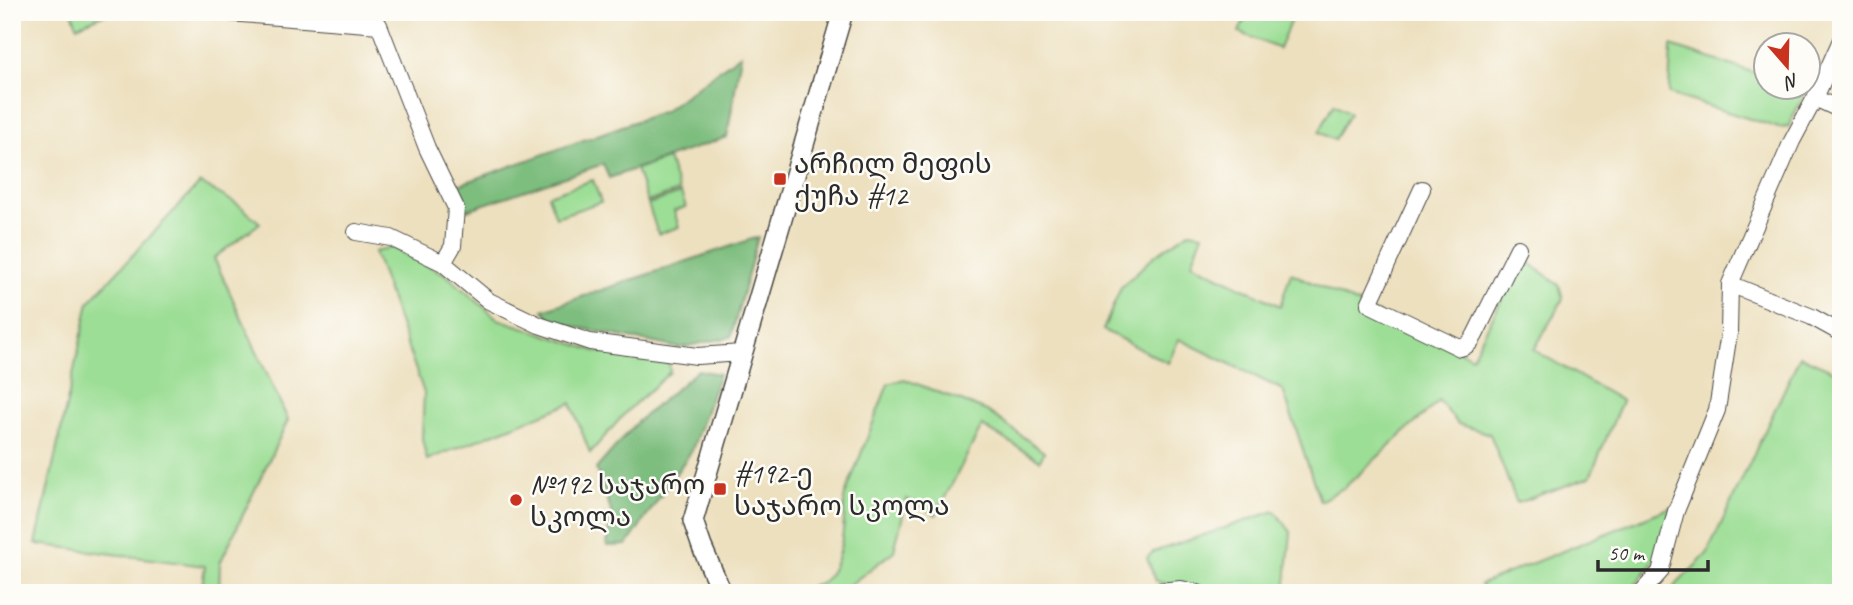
<svg xmlns="http://www.w3.org/2000/svg" width="1853" height="605" viewBox="0 0 1853 605" font-family="Caveat,'Noto Sans Georgian',sans-serif">
  <rect width="100%" height="100%" fill="#fdfcf7"/>
  <filter id="ink" filterUnits="userSpaceOnUse"><feTurbulence type="fractalNoise" baseFrequency=".0143" numOctaves="2"/><feDisplacementMap in="SourceGraphic" scale="14" xChannelSelector="R" yChannelSelector="G"/><feConvolveMatrix kernelMatrix="1 2 1 2 8 2 1 2 1" color-interpolation-filters="sRGB"/></filter>
  <filter id="wash" filterUnits="userSpaceOnUse"><feTurbulence type="fractalNoise" baseFrequency=".00686" numOctaves="4" result="noise"/><feDisplacementMap in="SourceGraphic" scale="28" xChannelSelector="R" yChannelSelector="G"/><feGaussianBlur stdDeviation="1.57" result="paint"/><feColorMatrix in="noise" values="0 0 0 0 0 0 0 0 0 0 0 0 0 0 0 0 0 1.4 0 .05"/><feComposite in="paint" operator="in"/></filter>
  <g filter="url(#wash)">
    <rect width="100%" height="100%" fill="#ede0bf"/>
    <path fill="#9cde95" stroke="#648460" stroke-width="2" d="M 72,12 L 110,12 L 77,26 Z
      M 1248,12 L 1294,12 L 1279,49 L 1239,32 Z
      M 1671,46 L 1765,76 L 1766,88 L 1802,88 L 1807,89 L 1788,127 L 1779,128 L 1669,94 Z
      M 1334,104 L 1350,113 L 1334,140 L 1319,132 Z
      M 668,159 L 679,191 L 647,202 L 636,169 Z
      M 593,180 L 601,202 L 556,217 L 548,195 Z
      M 200,183 L 239,205 L 260,223 L 214,258 L 288,420 L 220,563 L 219,593 L 201,593 L 205,566 L 36,544 L 89,302 Z
      M 681,193 L 686,207 L 674,211 L 679,227 L 658,234 L 648,204 Z
      M 1189,232 L 1203,234 L 1192,263 L 1280,306 L 1291,273 L 1472,357 L 1523,258 L 1559,285 L 1563,299 L 1534,350 L 1622,401 L 1590,477 L 1517,503 L 1490,434 L 1458,424 L 1439,401 L 1345,487 L 1320,501 L 1283,390 L 1179,339 L 1168,363 L 1103,330 L 1121,287 L 1154,256 Z
      M 391,247 L 445,274 L 498,319 L 598,352 L 668,359 L 670,372 L 627,411 L 590,453 L 571,403 L 427,460 L 422,439 L 424,393 L 374,252 Z
      M 1800,356 L 1841,374 L 1841,593 L 1668,593 L 1707,554 Z
      M 904,379 L 987,411 L 1044,452 L 1040,460 L 982,426 L 936,515 L 907,499 L 894,551 L 847,587 L 848,593 L 812,593 L 811,586 C 816,584 823,583 826,579 C 843,558 845,524 844,498 L 888,384 Z
      M 1674,506 L 1658,556 L 1629,593 L 1483,593 L 1481,584 Z
      M 1275,511 L 1291,532 L 1285,592 L 1223,593 L 1171,585 L 1156,581 L 1147,558 L 1153,552 Z"/>
    <path fill="#7dbd7e" stroke="#547454" stroke-width="2" d="M 741,54 L 727,137 L 609,178 L 603,164 L 467,210 L 450,188 L 664,111 Z
      M 758,237 L 731,337 L 679,348 L 556,323 L 543,310 Z
      M 698,370 L 719,374 L 692,450 L 627,545 L 607,546 L 611,511 L 596,469 L 637,422 Z"/>
  </g>
  <g filter="url(#ink)">
    <g fill="none" stroke-linecap="round" stroke-linejoin="round">
      <g stroke="#484641" stroke-width="18">
        <path id="minor" d="M 216,12 L 379,25 L 427,148 L 456,208 L 453,246 L 443,263
          M 1815,98 L 1841,110
          M 1422,189 L 1369,304 L 1460,348 C 1468,346 1471,342 1475,335 L 1518,248
          M 356,232 L 391,238 L 443,263 L 489,301 L 539,325 L 590,342 L 697,356 L 742,353
          M 1730,284 L 1812,317 L 1841,333
          M 1135,593 L 1181,589 L 1198,593
          M 1641,593 L 1660,572 L 1676,511 L 1717,410 L 1729,333 L 1730,284 L 1792,141 L 1815,98 L 1841,40"/>
      </g>
      <g stroke="#484641" stroke-width="22">
        <path id="tertiary" d="M 722,593 L 702,547 L 693,521 L 843,12"/>
      </g>
      <use href="#minor" stroke="#fff" stroke-width="16"/>
      <use href="#tertiary" stroke="#fff" stroke-width="19"/>
    </g>
  </g>
  <g fill="#c8321e" stroke="#fdfcf7" stroke-width="2.5">
    <rect x="773" y="172" width="14" height="14" rx="3.5"/>
    <rect x="713" y="482" width="14" height="14" rx="3.5"/>
    <circle cx="516" cy="500" r="7"/>
  </g>
  <g text-anchor="middle" stroke-width="5" stroke-linejoin="round" paint-order="stroke">
    <g font-size="28" fill="#2b2b2b" stroke="#fdfcf7" text-anchor="start">
      <text x="794" y="173">არჩილ მეფის<tspan x="794" dy="32">ქუჩა #12</tspan></text>
      <text x="734" y="483">#192-ე<tspan x="734" dy="32">საჯარო სკოლა</tspan></text>
      <text x="530" y="494">№192 საჯარო<tspan x="530" dy="32">სკოლა</tspan></text>
    </g>
  </g>
  <rect width="1853" height="605" fill="none" stroke="#fdfcf7" stroke-width="42"/>
  <g transform="translate(1787 66) rotate(160)"><circle r="33" fill="#fdfcf7" stroke="#a9a8a5" stroke-width="2"/>
  <path d="M0-5L12 26L0 18L-12 26Z" fill="#c8321e"/>
  <text y="-10" font-size="19" font-weight="bold" text-anchor="middle" fill="#2b2b2b">N</text>
  </g>
  <path d="M1598 560v10h110v-10" fill="none" stroke="#2b2b2b" stroke-width="3.5"/>
  <text x="1608" y="560" font-size="21" fill="#2b2b2b" stroke="#fdfcf7" stroke-width="5" paint-order="stroke">50 m</text>
</svg>
